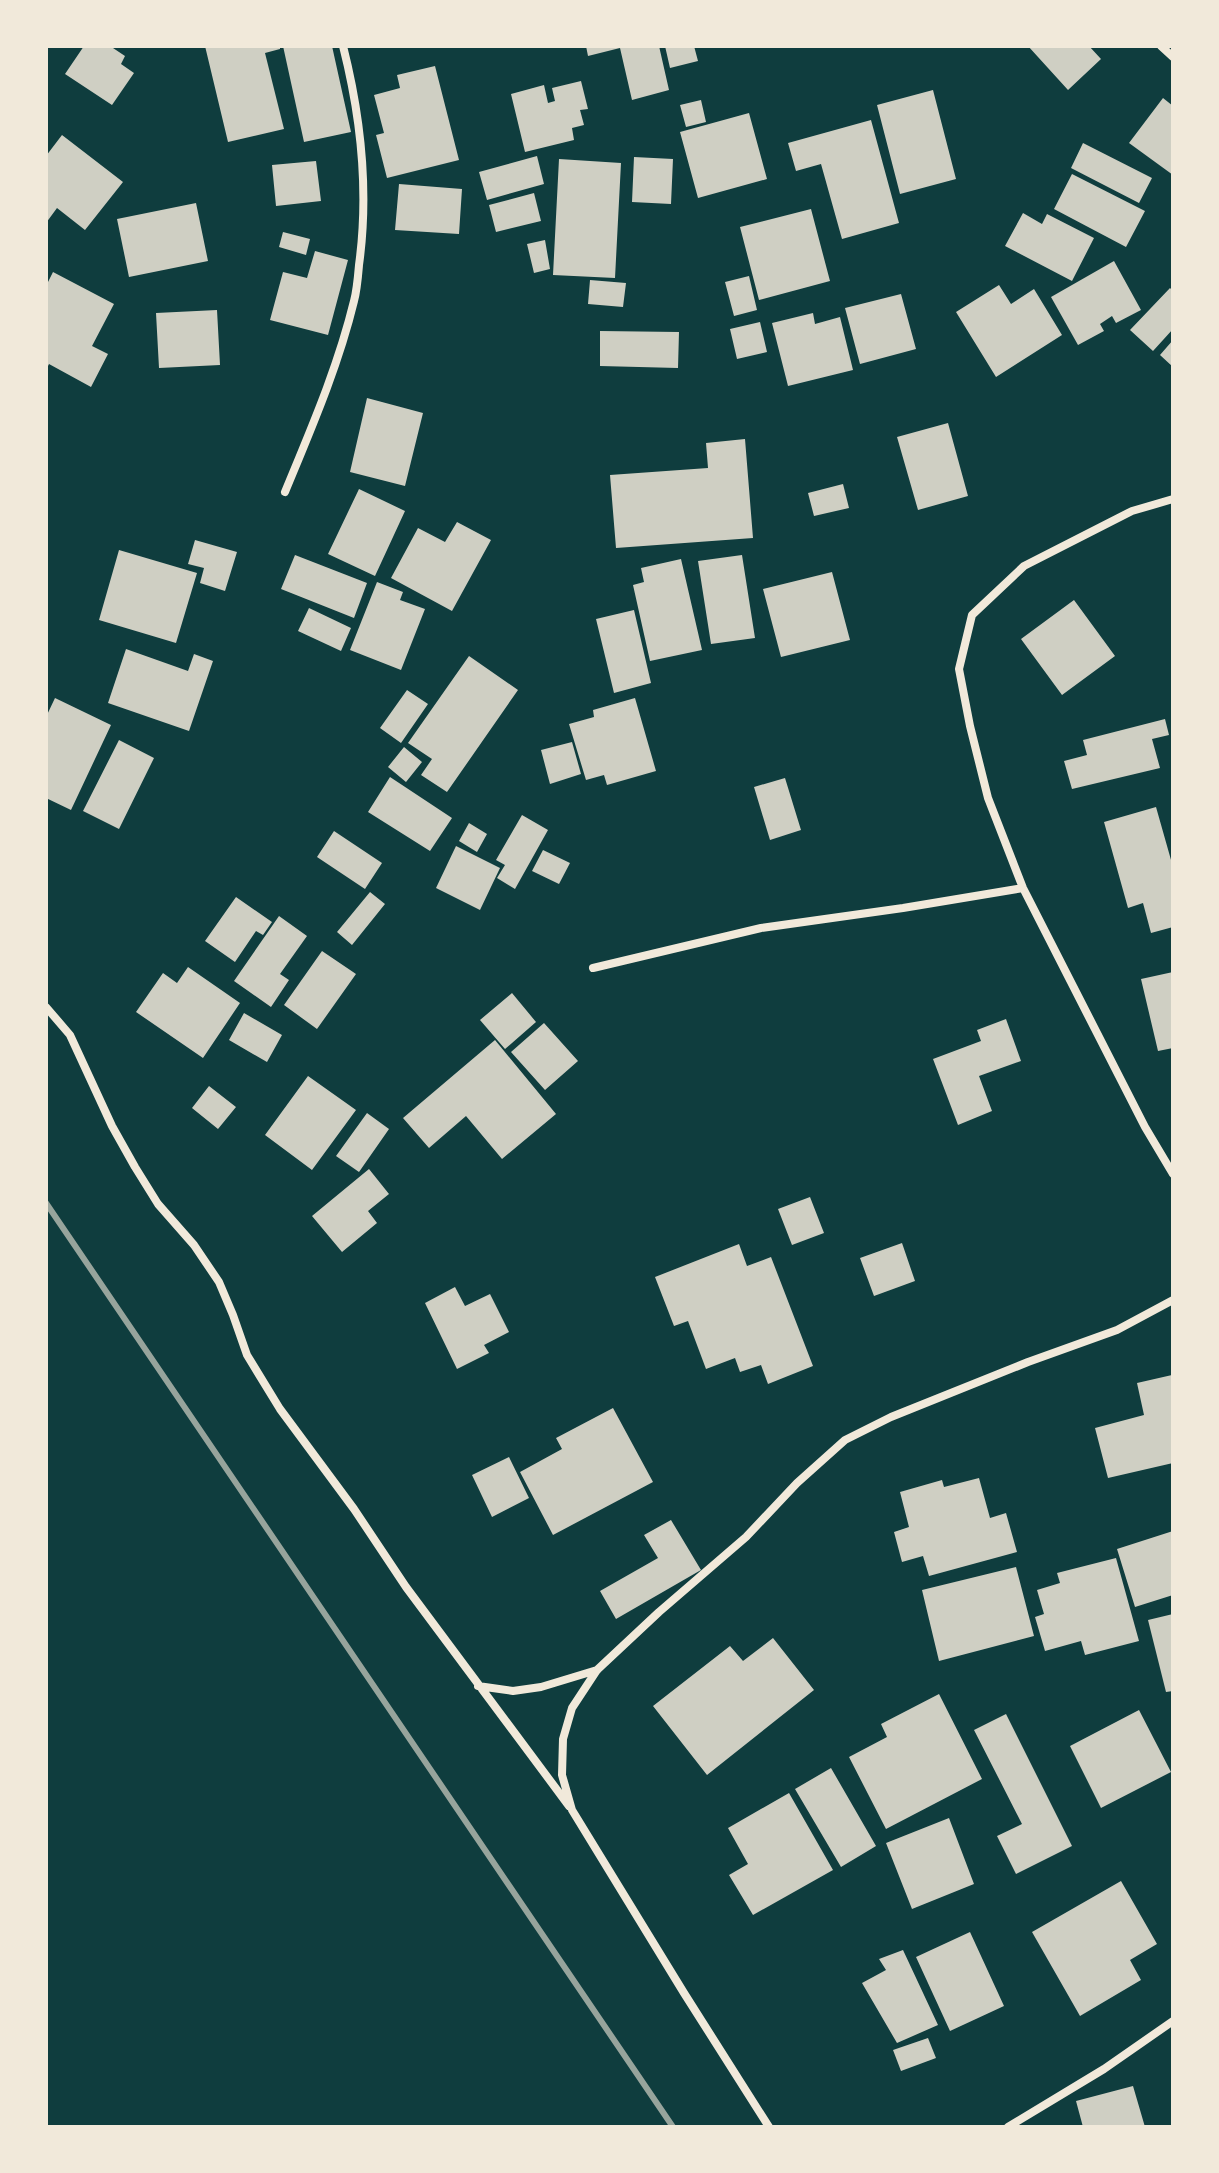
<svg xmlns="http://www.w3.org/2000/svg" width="1219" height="2173" viewBox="0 0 1219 2173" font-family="'Crimson Pro',serif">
  <rect width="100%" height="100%" fill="#0f3d3e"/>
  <path fill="#cfcfc3" d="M 84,46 L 110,46 L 125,56 L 121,64 L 134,73 L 112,105 L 65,74 Z
    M 205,46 L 280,46 L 280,49 L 265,53 L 284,129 L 228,142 Z
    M 283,46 L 332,46 L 351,132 L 304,142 Z
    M 586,46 L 659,46 L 669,90 L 632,100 L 620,48 L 588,56 Z
    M 665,46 L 694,46 L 698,61 L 670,68 Z
    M 1028,46 L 1089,46 L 1101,59 L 1068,90 Z
    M 435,66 L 459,160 L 387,178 L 376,135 L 384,133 L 374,95 L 400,88 L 397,75 Z
    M 581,81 L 588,109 L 580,110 L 584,125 L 572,128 L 574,140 L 525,152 L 511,94 L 544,85 L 548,103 L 555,101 L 552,88 Z
    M 933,90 L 956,179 L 900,194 L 877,105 Z
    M 1163,98 L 1173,106 L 1173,175 L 1129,143 Z
    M 701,100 L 706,122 L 686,127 L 680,105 Z
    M 749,113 L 767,179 L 698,198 L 680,132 Z
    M 871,120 L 899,223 L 842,239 L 821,164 L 796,171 L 788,143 Z
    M 62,135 L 123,182 L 85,230 L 57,208 L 46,223 L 46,156 Z
    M 1083,143 L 1152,178 L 1139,203 L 1071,168 Z
    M 537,156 L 544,184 L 487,200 L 479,172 Z
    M 634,157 L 673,159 L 671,204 L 632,202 Z
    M 559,159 L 621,163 L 615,278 L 553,275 Z
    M 316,161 L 321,201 L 276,206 L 272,165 Z
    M 1072,174 L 1145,211 L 1126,247 L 1054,209 Z
    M 399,184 L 462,189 L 459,234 L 395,230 Z
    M 534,193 L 541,221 L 496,232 L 489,205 Z
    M 196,203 L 208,261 L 129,277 L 117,219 Z
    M 811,209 L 830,281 L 759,300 L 740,227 Z
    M 1023,213 L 1042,224 L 1047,214 L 1094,238 L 1072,281 L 1005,246 Z
    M 283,232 L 310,239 L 306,255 L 279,247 Z
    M 545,240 L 550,269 L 534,273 L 527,244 Z
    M 315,251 L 348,260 L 328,335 L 270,320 L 283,272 L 307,278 Z
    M 1114,261 L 1141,310 L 1116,323 L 1112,316 L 1100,324 L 1104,331 L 1078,345 L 1051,297 Z
    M 53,272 L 114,304 L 92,346 L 108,354 L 91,387 L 49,364 L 46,370 L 46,286 Z
    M 749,276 L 757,310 L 734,316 L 725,282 Z
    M 590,280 L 626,283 L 623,307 L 588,304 Z
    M 999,285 L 1011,304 L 1034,289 L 1062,335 L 996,377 L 956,312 Z
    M 1170,288 L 1173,291 L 1173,329 L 1153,351 L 1130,330 Z
    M 901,294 L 916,349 L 860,364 L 845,308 Z
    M 217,310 L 220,365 L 159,368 L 156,313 Z
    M 813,313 L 815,324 L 840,317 L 853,370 L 788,386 L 772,323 Z
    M 760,322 L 767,352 L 737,359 L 730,329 Z
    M 600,331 L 679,332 L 678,368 L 600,366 Z
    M 1173,340 L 1173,367 L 1160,355 Z
    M 367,398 L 423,413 L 405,486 L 350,472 Z
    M 948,423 L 968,496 L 918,510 L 897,437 Z
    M 745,439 L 753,538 L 616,548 L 610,475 L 708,468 L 706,443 Z
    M 843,484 L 849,508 L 814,516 L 808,493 Z
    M 359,489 L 405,511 L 375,576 L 328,554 Z
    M 457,522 L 491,540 L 452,611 L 391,578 L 418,528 L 445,542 Z
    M 195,540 L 237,552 L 225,591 L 200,583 L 204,568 L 188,564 Z
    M 119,550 L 197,573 L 176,643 L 99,620 Z
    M 295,555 L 367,583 L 354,618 L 281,589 Z
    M 742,555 L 755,638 L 711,644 L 698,561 Z
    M 681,559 L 702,650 L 650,661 L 633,585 L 644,582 L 641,568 Z
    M 832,572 L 850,640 L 781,657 L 763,589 Z
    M 377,582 L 403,592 L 400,600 L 425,609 L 401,670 L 350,650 Z
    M 1074,600 L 1115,656 L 1062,695 L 1021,639 Z
    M 309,608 L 351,628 L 341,651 L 298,631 Z
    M 634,610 L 651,683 L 614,693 L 596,619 Z
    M 126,649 L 188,671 L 194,654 L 213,661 L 189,731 L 108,703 Z
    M 469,656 L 518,690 L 447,792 L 421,775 L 432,759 L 408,743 Z
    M 407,690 L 428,704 L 401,743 L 380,728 Z
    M 55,698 L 111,725 L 71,810 L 46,798 L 46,717 Z
    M 635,698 L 656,771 L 607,785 L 604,775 L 586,780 L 569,724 L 594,717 L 593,710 Z
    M 1165,719 L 1169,735 L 1152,739 L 1160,768 L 1072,789 L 1064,761 L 1087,755 L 1083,740 Z
    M 119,740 L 154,758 L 119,829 L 83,811 Z
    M 572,742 L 581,774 L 550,784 L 541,750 Z
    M 404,747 L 422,762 L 406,782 L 388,767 Z
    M 390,777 L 452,818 L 430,851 L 368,812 Z
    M 785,778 L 801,830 L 770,840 L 754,787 Z
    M 1156,807 L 1173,867 L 1173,927 L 1151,933 L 1143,903 L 1128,908 L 1104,822 Z
    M 522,815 L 548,830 L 515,889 L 497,878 L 505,865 L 496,860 Z
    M 469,823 L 487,834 L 477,852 L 459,841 Z
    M 334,831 L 382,863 L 365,889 L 317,857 Z
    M 456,846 L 500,868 L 480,910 L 436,888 Z
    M 543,850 L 570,863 L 559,884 L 532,871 Z
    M 370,892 L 385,904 L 352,945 L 337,932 Z
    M 236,897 L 272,922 L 263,935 L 256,931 L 235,962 L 205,941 Z
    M 279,916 L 307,936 L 280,974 L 289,980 L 271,1007 L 234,981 Z
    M 322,951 L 356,974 L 317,1029 L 284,1005 Z
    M 188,967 L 240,1003 L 203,1058 L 136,1012 L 163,973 L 177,983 Z
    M 1173,972 L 1173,1048 L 1158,1051 L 1141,979 Z
    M 512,993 L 536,1022 L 505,1049 L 480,1020 Z
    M 244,1013 L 282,1035 L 267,1062 L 229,1040 Z
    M 1006,1019 L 1021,1061 L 979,1076 L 992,1111 L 958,1125 L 933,1059 L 981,1041 L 977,1030 Z
    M 544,1023 L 578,1061 L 545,1090 L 511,1052 Z
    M 495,1040 L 556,1114 L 502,1159 L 466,1116 L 429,1148 L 403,1118 Z
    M 308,1076 L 356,1110 L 312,1170 L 265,1135 Z
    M 209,1086 L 236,1107 L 218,1129 L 192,1108 Z
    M 367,1113 L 389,1129 L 359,1172 L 336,1156 Z
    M 369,1169 L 389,1194 L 368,1211 L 377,1223 L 342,1252 L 312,1216 Z
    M 810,1197 L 824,1233 L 792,1245 L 778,1209 Z
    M 902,1243 L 915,1281 L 874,1296 L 860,1258 Z
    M 739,1244 L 747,1266 L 771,1257 L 813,1366 L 768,1384 L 761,1365 L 740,1372 L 735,1358 L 706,1369 L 688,1321 L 674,1326 L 655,1277 Z
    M 455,1287 L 465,1306 L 490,1294 L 509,1332 L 484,1345 L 489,1353 L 457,1369 L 425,1303 Z
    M 1172,1375 L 1173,1463 L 1108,1478 L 1095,1428 L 1144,1415 L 1137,1383 Z
    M 613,1408 L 653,1482 L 553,1535 L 520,1472 L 562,1449 L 556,1438 Z
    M 509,1457 L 529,1498 L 492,1517 L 472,1475 Z
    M 979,1478 L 990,1518 L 1006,1513 L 1017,1552 L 929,1576 L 923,1556 L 902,1562 L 894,1532 L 909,1527 L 900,1492 L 942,1480 L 944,1487 Z
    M 671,1520 L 701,1570 L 616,1619 L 600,1591 L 658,1558 L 644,1535 Z
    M 1173,1531 L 1173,1595 L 1135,1607 L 1117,1549 Z
    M 1116,1558 L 1139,1641 L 1085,1655 L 1081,1641 L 1045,1651 L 1035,1617 L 1044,1614 L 1037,1590 L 1060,1583 L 1057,1573 Z
    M 1016,1567 L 1034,1636 L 939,1661 L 922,1590 Z
    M 1173,1614 L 1173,1691 L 1166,1692 L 1148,1620 Z
    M 773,1638 L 814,1690 L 707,1775 L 653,1706 L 730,1646 L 743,1661 Z
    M 939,1694 L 982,1779 L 886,1829 L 849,1757 L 887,1737 L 881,1724 Z
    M 1139,1710 L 1171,1772 L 1101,1808 L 1070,1746 Z
    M 1006,1714 L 1072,1846 L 1016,1874 L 997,1836 L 1022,1824 L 974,1730 Z
    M 831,1768 L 876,1846 L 841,1867 L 795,1789 Z
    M 789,1793 L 833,1870 L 753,1915 L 729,1875 L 748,1864 L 728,1828 Z
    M 949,1818 L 974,1884 L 912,1909 L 886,1843 Z
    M 1121,1881 L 1157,1944 L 1130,1960 L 1141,1980 L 1080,2016 L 1032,1932 Z
    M 970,1932 L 1004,2006 L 950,2031 L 916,1957 Z
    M 903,1950 L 938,2025 L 897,2043 L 862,1983 L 886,1970 L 879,1959 Z
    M 928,2038 L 936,2058 L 901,2071 L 893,2050 Z
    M 1133,2086 L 1145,2127 L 1083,2127 L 1076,2101 Z"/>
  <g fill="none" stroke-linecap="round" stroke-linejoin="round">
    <path stroke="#f1e9da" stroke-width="8" d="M 1161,46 L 1173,57
      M 285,492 C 311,429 338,367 354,301 C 357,290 358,277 359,265 C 369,192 361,117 343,46
      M 1173,499 L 1132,511 L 1024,566 L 972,615 L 959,669 L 970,726 L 988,798 L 1023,888 L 1145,1127 L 1173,1174
      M 593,968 L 761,928 L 903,908 L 1023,888
      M 46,1007 L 70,1035 L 112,1126 L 135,1167 L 158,1204 L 194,1245 L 219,1282 L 233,1315 L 247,1355 L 280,1409 L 354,1509 L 406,1587 L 569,1806
      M 478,1686 L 513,1691 L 541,1687 L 597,1670
      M 769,2127 L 684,1993 L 572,1810 L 562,1775 L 563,1739 L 572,1708 L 597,1670 L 659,1612 L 746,1537 L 797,1483 L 845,1440 L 891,1417 L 1028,1362 L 1117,1330 L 1173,1300
      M 1008,2127 L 1104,2069 L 1173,2021"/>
    <path stroke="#97a49c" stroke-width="6" d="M 46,1203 L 673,2127"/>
  </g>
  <rect width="1219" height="2173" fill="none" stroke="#f1e9da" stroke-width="96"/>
</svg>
